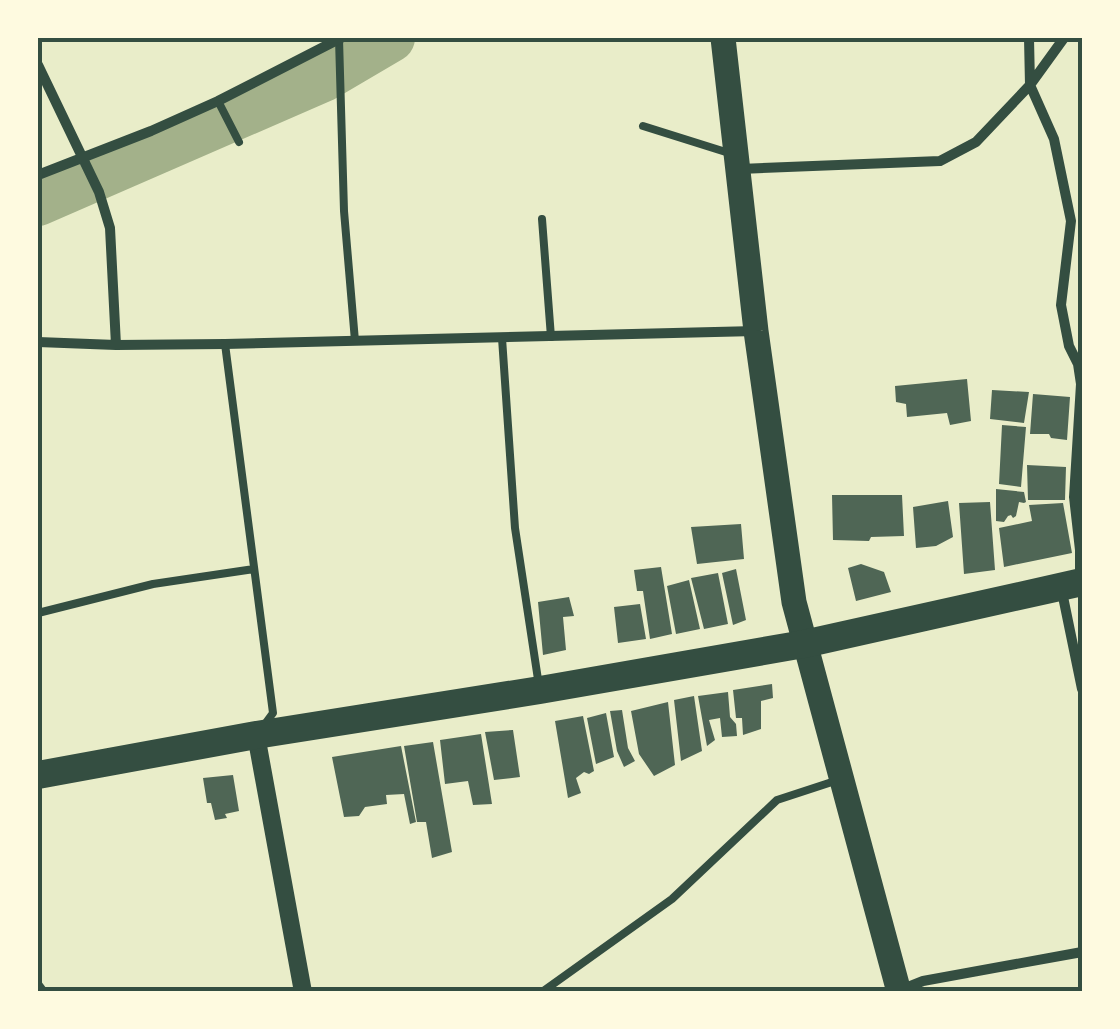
<svg xmlns="http://www.w3.org/2000/svg" width="1120" height="1029" viewBox="0 0 1120 1029" font-family="Poppins,sans-serif">
  <rect width="100%" height="100%" fill="#e9edc9"/>
  <g fill="none" stroke-linecap="round" stroke-linejoin="round">
    <path stroke="#a3b18a" stroke-width="48" d="M 38,202 L 323,78 L 391,38"/>
  </g>
  <path fill="#4f6655" d="M 967,379 L 971,421 L 950,425 L 947,413 L 907,417 L 906,404 L 896,402 L 895,386 Z
    M 992,390 L 1029,392 L 1024,423 L 990,419 Z
    M 1033,394 L 1070,397 L 1067,440 L 1051,438 L 1049,434 L 1030,434 Z
    M 1002,425 L 1026,427 L 1021,487 L 999,484 Z
    M 1027,465 L 1066,467 L 1065,500 L 1028,500 Z
    M 996,489 L 1024,492 L 1026,502 L 1024,503 L 1019,502 L 1016,516 L 1013,518 L 1011,515 L 1008,516 L 1004,522 L 996,521 Z
    M 832,495 L 902,495 L 904,536 L 871,537 L 869,541 L 833,540 Z
    M 948,501 L 953,537 L 936,546 L 916,548 L 913,507 Z
    M 990,502 L 995,570 L 964,574 L 959,503 Z
    M 1063,503 L 1072,553 L 1004,567 L 999,528 L 1032,521 L 1029,505 Z
    M 741,524 L 744,559 L 697,564 L 691,527 Z
    M 861,564 L 884,572 L 891,592 L 856,601 L 848,568 Z
    M 661,567 L 672,634 L 650,639 L 643,591 L 637,591 L 634,570 Z
    M 736,569 L 746,620 L 733,625 L 722,573 Z
    M 718,573 L 728,624 L 704,629 L 691,578 Z
    M 689,580 L 700,629 L 676,634 L 667,586 Z
    M 569,597 L 574,616 L 563,617 L 566,650 L 543,655 L 538,602 Z
    M 640,604 L 646,639 L 618,643 L 614,607 Z
    M 772,684 L 773,698 L 761,701 L 761,729 L 743,735 L 742,718 L 736,718 L 733,690 Z
    M 728,692 L 730,717 L 736,724 L 737,736 L 722,737 L 720,718 L 709,720 L 715,740 L 707,746 L 698,696 Z
    M 694,696 L 702,751 L 681,761 L 674,700 Z
    M 668,702 L 675,765 L 654,776 L 639,754 L 631,711 Z
    M 622,710 L 628,748 L 635,761 L 624,767 L 617,751 L 610,711 Z
    M 606,713 L 614,757 L 596,764 L 587,718 Z
    M 583,716 L 594,771 L 589,774 L 584,772 L 576,778 L 581,793 L 568,798 L 555,721 Z
    M 513,730 L 520,777 L 494,780 L 485,732 Z
    M 481,734 L 492,804 L 473,805 L 468,781 L 445,784 L 440,740 Z
    M 433,742 L 452,852 L 432,858 L 426,822 L 417,822 L 404,746 Z
    M 401,746 L 416,822 L 410,824 L 404,794 L 386,795 L 387,804 L 365,807 L 359,816 L 344,817 L 332,757 Z
    M 233,775 L 239,811 L 225,814 L 227,818 L 215,820 L 211,803 L 207,803 L 203,778 Z"/>
  <g fill="none" stroke-linecap="round" stroke-linejoin="round">
    <path stroke="#344e41" stroke-width="8" d="M 339,39 L 344,211 L 355,341
      M 218,101 L 239,142
      M 643,126 L 729,153
      M 542,219 L 551,337
      M 502,338 L 515,528 L 539,686
      M 225,344 L 273,713 L 265,724
      M 38,613 L 153,584 L 254,569
      M 38,984 L 44,992
      M 542,992 L 672,899 L 777,800 L 835,781"/>
    <path stroke="#344e41" stroke-width="10" d="M 1029,38 L 1030,85 L 1054,139 L 1071,221 L 1061,305 L 1069,346 L 1078,364 L 1081,384 L 1074,497 L 1080,550 L 1080,580
      M 38,65 L 99,192 L 110,228 L 116,345
      M 740,169 L 940,161 L 976,142 L 1030,85 L 1064,38
      M 38,175 L 151,131 L 218,101 L 341,38
      M 38,342 L 116,345 L 225,344 L 756,331
      M 1061,587 L 1082,689
      M 898,991 L 923,981 L 1082,952"/>
    <path stroke="#344e41" stroke-width="18" d="M 256,735 L 303,992"/>
    <path stroke="#344e41" stroke-width="25" d="M 723,38 L 756,331 L 794,602 L 899,992"/>
    <path stroke="#344e41" stroke-width="28" d="M 38,775 L 256,735 L 540,690 L 804,644 L 1082,582"/>
  </g>
  <rect width="1120" height="1029" fill="none" stroke="#fefae0" stroke-width="80"/>
  <rect x="40" y="40" width="1040" height="949" fill="none" stroke="#344e41" stroke-width="4"/>
</svg>
